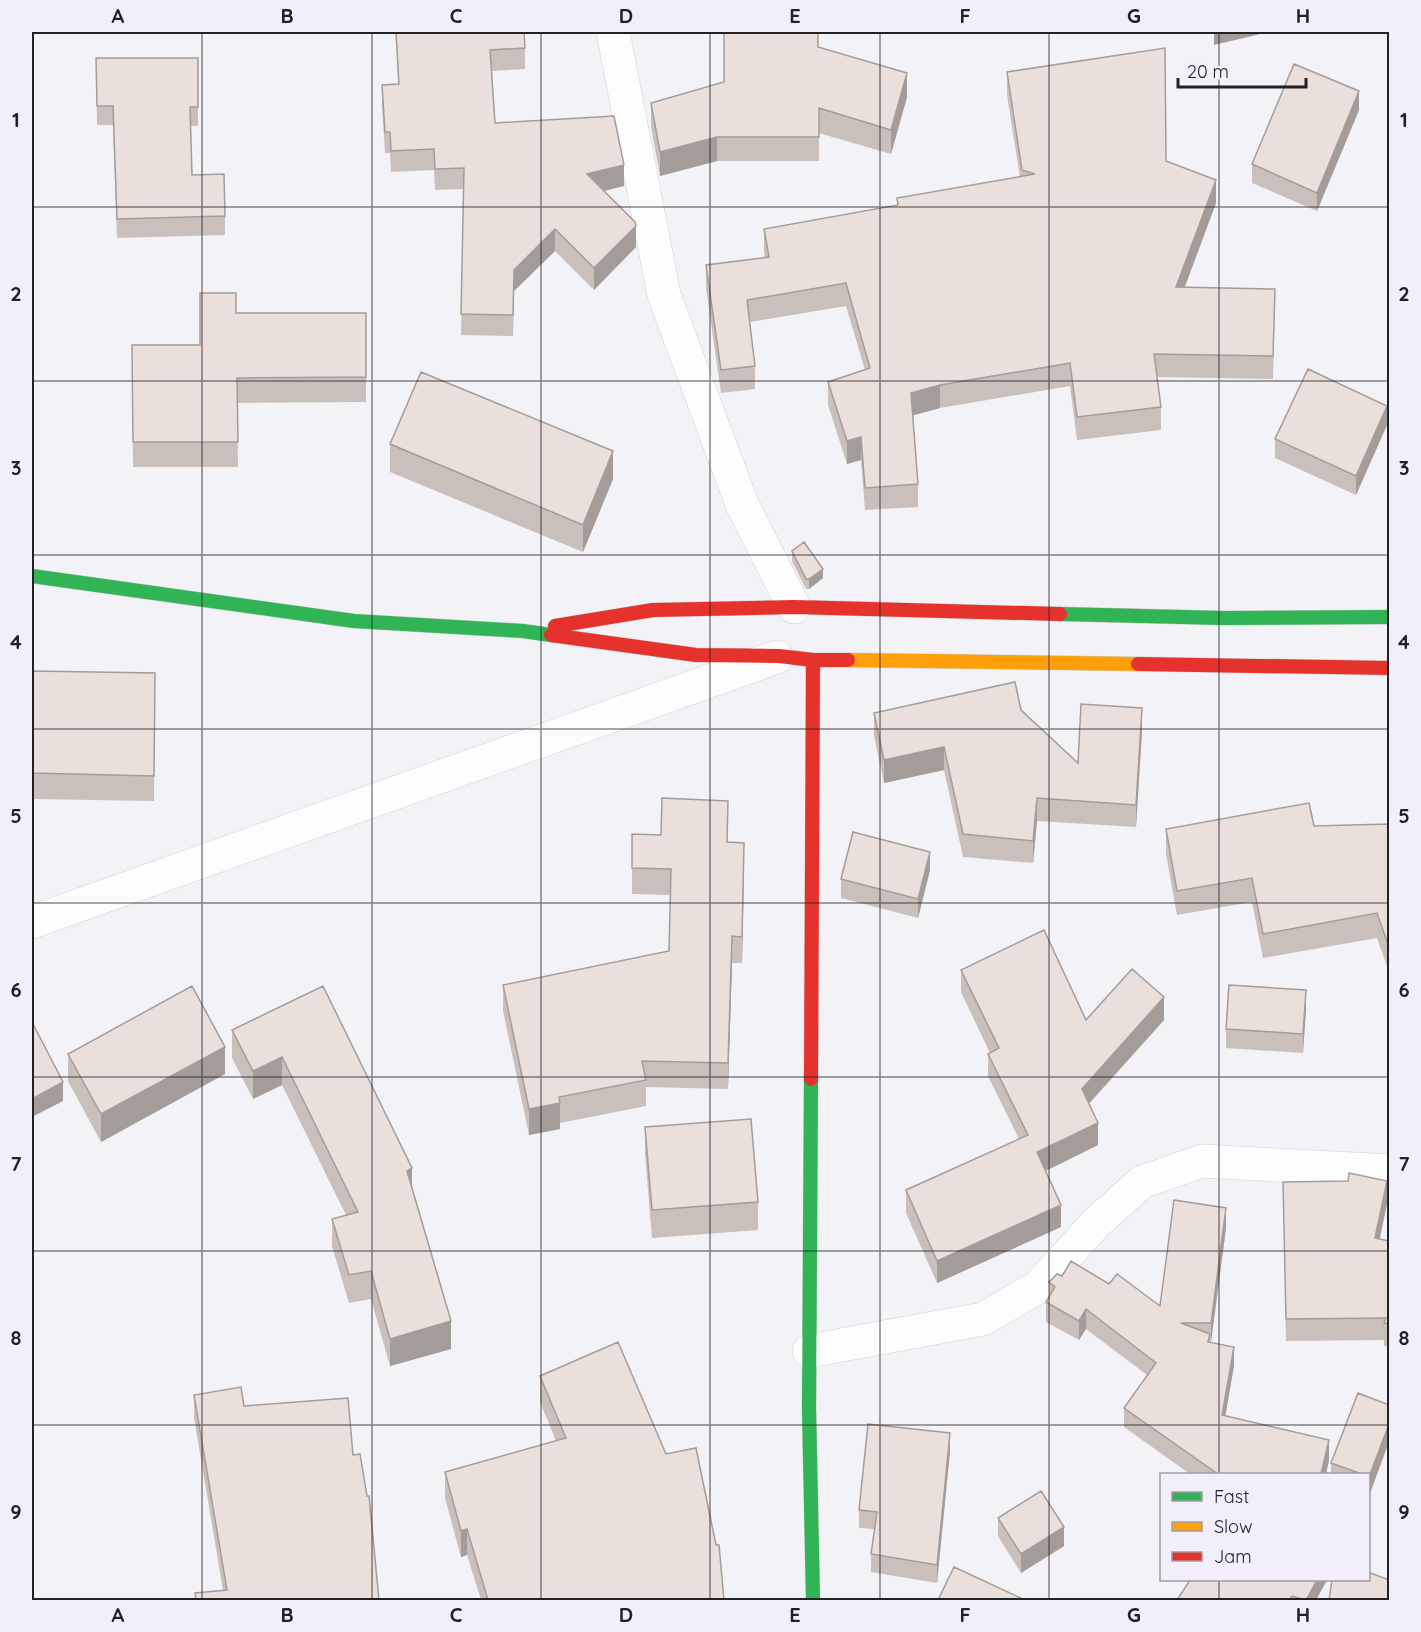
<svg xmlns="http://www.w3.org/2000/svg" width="1421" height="1632" viewBox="0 0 1421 1632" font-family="Quicksand,sans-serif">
  <rect width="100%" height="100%" fill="#f3f2f7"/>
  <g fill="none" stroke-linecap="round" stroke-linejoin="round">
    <g stroke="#d0cfd3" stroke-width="34">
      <path id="street" d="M 613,32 L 664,295 L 742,504 L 794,607
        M 32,922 L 777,657
        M 809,1351 L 983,1319 L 1038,1287 L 1096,1223 L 1142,1182 L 1202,1161 L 1390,1171"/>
    </g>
    <g stroke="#d0cfd3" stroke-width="15">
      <path id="fast" d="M 32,576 L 354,621 L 523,631 L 551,635
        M 1060,614 L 1224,618 L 1390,617
        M 811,1079 L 809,1408 L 813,1600"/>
    </g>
    <g stroke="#d0cfd3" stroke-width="15">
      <path id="slow" d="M 848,660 L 1138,664"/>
    </g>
    <g stroke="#d0cfd3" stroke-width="15">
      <path id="jam" d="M 555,626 L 653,610 L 794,607 L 1060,614
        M 551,635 L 696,655 L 779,656 L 813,660 L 848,660
        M 1138,664 L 1390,668
        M 811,1079 L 813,660"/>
    </g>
    <use href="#street" stroke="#fdfdfe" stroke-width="33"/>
    <use href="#fast" stroke="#30b455" stroke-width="14"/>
    <use href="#slow" stroke="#ff9f0a" stroke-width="14"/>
    <use href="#jam" stroke="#e5322d" stroke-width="14"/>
  </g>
  <path fill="#c9c0bc" d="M 396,32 L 525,48 L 525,69 L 492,71 L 495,123 L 624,186 L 604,191 L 636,247 L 594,290 L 555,251 L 514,291 L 513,336 L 461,335 L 464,189 L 435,190 L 434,170 L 391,172 L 390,153 L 385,153 L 382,106 L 382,85 L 398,84 Z
    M 818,47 L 907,97 L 891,154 L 819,133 L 819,161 L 717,161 L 660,176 L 651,127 L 651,103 L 724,82 Z
    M 96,58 L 198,58 L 198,126 L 190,126 L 192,175 L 225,216 L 225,235 L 117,238 L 113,125 L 97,125 Z
    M 1007,72 L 1166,161 L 1216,203 L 1185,287 L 1275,289 L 1273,379 L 1157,377 L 1161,407 L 1161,430 L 1077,440 L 1070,386 L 940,408 L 913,415 L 918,484 L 918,507 L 865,510 L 861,460 L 847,464 L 828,405 L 828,382 L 865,370 L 846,306 L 750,322 L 755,366 L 755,389 L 721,393 L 706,288 L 706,265 L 765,258 L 764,252 L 764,229 L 897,205 L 897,198 L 1020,177 L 1007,95 Z
    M 1359,110 L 1317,211 L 1252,183 L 1252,164 Z
    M 236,313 L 366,313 L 366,402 L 237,403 L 238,467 L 133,467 L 132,345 L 200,345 Z
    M 1387,425 L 1356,495 L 1275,458 L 1275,439 Z
    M 390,444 L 613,479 L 583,552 L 390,472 Z
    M 792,551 L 823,578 L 809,589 L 806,589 L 792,561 Z
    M 32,671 L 155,673 L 154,801 L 32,799 Z
    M 1021,710 L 1078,763 L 1142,731 L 1136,827 L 1037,821 L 1033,863 L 963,857 L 944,770 L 884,783 L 874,736 L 874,713 Z
    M 1389,824 L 1389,972 L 1377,938 L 1263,958 L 1252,902 L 1177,915 L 1166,854 L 1166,829 Z
    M 632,834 L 727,842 L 744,869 L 742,963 L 732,963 L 728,1089 L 646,1087 L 646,1106 L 560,1123 L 560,1129 L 529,1135 L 503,1011 L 503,985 L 669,951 L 671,895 L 632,894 Z
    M 930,870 L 918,918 L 841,898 L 841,879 Z
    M 961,970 L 1086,1020 L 1164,1020 L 1089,1104 L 1098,1145 L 1046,1171 L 1061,1227 L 937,1283 L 906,1213 L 906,1190 L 1019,1139 L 988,1076 L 988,1054 L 990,1053 L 961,992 Z
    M 323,986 L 412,1189 L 451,1349 L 390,1366 L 371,1299 L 349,1303 L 332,1246 L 332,1219 L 346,1215 L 282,1085 L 253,1099 L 232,1058 L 232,1030 Z
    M 1306,1009 L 1303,1053 L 1226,1048 L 1226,1029 Z
    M 68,1054 L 225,1074 L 101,1142 L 68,1081 Z
    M 645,1127 L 758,1202 L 758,1230 L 652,1238 L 645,1154 Z
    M 1348,1181 L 1387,1204 L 1379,1239 L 1389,1241 L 1389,1347 L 1384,1346 L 1384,1340 L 1286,1341 L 1283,1182 Z
    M 1226,1228 L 1211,1342 L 1234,1366 L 1225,1416 L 1329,1460 L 1326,1474 L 1190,1474 L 1124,1427 L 1124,1408 L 1147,1375 L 1086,1329 L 1079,1340 L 1046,1322 L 1046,1302 L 1049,1297 L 1049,1282 L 1062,1276 L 1109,1284 L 1160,1306 Z
    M 540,1376 L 724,1600 L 481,1600 L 467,1555 L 461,1557 L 445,1498 L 445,1472 L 556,1441 L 540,1402 Z
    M 194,1395 L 244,1406 L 353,1455 L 379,1600 L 195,1600 L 195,1593 L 223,1590 L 194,1418 Z
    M 1389,1405 L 1369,1496 L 1368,1474 L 1331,1474 L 1331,1463 Z
    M 950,1451 L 937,1583 L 871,1572 L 871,1554 L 875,1529 L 859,1528 L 859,1510 Z
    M 998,1518 L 1064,1546 L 1021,1573 L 998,1536 Z
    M 1327,1580 L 1316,1600 L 1177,1600 Z"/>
  <path fill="#a49c99" d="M 1214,32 L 1269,32 L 1214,45 Z
    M 907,73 L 907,97 L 891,154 L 891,130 Z
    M 1359,91 L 1359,110 L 1317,211 L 1317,193 Z
    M 717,137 L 717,161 L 660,176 L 660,152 Z
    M 624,165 L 624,186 L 587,195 L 587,174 Z
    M 1216,180 L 1216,203 L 1176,310 L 1176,287 Z
    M 636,226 L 636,247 L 594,290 L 594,268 Z
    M 555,229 L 555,251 L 514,291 L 513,336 L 514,270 Z
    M 940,385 L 940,408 L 911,416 L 911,393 Z
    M 1387,406 L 1387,425 L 1356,495 L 1356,476 Z
    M 861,437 L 861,460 L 847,464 L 847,441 Z
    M 613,451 L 613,479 L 583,552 L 583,525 Z
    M 823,569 L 823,578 L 809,589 L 809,579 Z
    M 1142,708 L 1142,731 L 1136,827 L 1136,805 Z
    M 944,747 L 944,770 L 884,783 L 884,760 Z
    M 1037,798 L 1037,821 L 1033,863 L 1033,841 Z
    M 744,843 L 744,869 L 742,963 L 742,937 Z
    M 930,852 L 930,870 L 918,918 L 918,899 Z
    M 732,936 L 732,963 L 728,1089 L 728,1063 Z
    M 1306,990 L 1306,1009 L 1303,1053 L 1303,1034 Z
    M 1164,997 L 1164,1020 L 1082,1111 L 1082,1089 Z
    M 225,1047 L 225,1074 L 101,1142 L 101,1114 Z
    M 282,1057 L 282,1085 L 253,1099 L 253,1071 Z
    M 63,1082 L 63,1101 L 32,1117 L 32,1099 Z
    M 560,1103 L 560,1129 L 529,1135 L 529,1109 Z
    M 1098,1123 L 1098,1145 L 1037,1175 L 1037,1152 Z
    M 412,1168 L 412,1196 L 407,1171 Z
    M 1387,1181 L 1387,1204 L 1375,1261 L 1375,1238 Z
    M 1061,1205 L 1061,1227 L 937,1283 L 937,1261 Z
    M 1226,1208 L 1226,1228 L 1211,1342 L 1211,1323 Z
    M 1086,1309 L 1086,1329 L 1079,1340 L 1079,1321 Z
    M 451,1321 L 451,1349 L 390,1366 L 390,1339 Z
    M 1234,1347 L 1234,1366 L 1222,1435 L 1222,1415 Z
    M 1389,1424 L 1389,1442 L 1369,1496 L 1369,1477 Z
    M 950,1433 L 950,1451 L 937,1583 L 937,1565 Z
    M 1329,1440 L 1329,1460 L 1326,1474 L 1321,1474 Z
    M 1064,1527 L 1064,1546 L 1021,1573 L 1021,1554 Z
    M 467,1529 L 467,1555 L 461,1557 L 461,1531 Z
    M 1317,1580 L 1327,1580 L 1316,1600 L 1306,1600 Z"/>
  <path fill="#eadfdb" stroke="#a49c99" stroke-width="1.5" d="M 396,32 L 524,32 L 525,48 L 490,50 L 495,123 L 614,116 L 624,165 L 587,174 L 635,222 L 636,226 L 594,268 L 555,229 L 514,270 L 513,315 L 461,314 L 464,168 L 435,169 L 434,149 L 391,151 L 390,132 L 385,132 L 382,85 L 399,84 Z
    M 724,32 L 818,32 L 818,47 L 907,73 L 891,130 L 819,108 L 819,137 L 717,137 L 660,152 L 651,103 L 724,82 Z
    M 1165,48 L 1166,161 L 1216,180 L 1176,287 L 1275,289 L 1273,356 L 1154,354 L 1161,407 L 1077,417 L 1070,363 L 940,385 L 911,393 L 918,484 L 865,488 L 861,437 L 847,441 L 828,382 L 870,368 L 846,283 L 747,300 L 755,366 L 721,370 L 706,265 L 769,257 L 764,229 L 898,205 L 897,198 L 1035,174 L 1022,170 L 1007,72 Z
    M 96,58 L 198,58 L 198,107 L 190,107 L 192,175 L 224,174 L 225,216 L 117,219 L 113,106 L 97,106 Z
    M 1294,64 L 1359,91 L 1317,193 L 1252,164 Z
    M 200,293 L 236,293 L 236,313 L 366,313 L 366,377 L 237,378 L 238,442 L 133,442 L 132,345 L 200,345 Z
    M 1308,369 L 1387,406 L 1356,476 L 1275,439 Z
    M 421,372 L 613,451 L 583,525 L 390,444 Z
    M 804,542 L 823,569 L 809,579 L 806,579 L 792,551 Z
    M 32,671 L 155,673 L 154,776 L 32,773 Z
    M 1015,682 L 1021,710 L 1078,763 L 1081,704 L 1142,708 L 1136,805 L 1037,798 L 1033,841 L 963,834 L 944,747 L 884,760 L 874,713 Z
    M 662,798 L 728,801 L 727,842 L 744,843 L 742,937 L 732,936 L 728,1063 L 642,1061 L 646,1080 L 559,1097 L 560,1103 L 529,1109 L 503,985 L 669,951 L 671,869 L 632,868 L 632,834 L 661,835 Z
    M 1309,803 L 1314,826 L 1389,824 L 1389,947 L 1377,913 L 1263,934 L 1252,878 L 1177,891 L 1166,829 Z
    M 853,832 L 930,852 L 918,899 L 841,879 Z
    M 1044,930 L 1086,1020 L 1132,969 L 1164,997 L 1082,1089 L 1098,1123 L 1037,1152 L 1061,1205 L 937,1261 L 906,1190 L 1028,1135 L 988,1054 L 999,1048 L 961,970 Z
    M 1229,985 L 1306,990 L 1303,1034 L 1226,1029 Z
    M 192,986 L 225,1047 L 101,1114 L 68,1054 Z
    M 323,986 L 412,1168 L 407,1171 L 451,1321 L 390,1339 L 371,1271 L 349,1275 L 332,1219 L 358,1212 L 282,1057 L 253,1071 L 232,1030 Z
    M 33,1024 L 63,1082 L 32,1099 L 32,1025 Z
    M 751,1119 L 758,1202 L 652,1210 L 645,1127 Z
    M 1349,1173 L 1387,1181 L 1375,1238 L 1389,1241 L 1389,1324 L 1384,1323 L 1386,1318 L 1286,1319 L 1283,1182 L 1348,1181 Z
    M 1174,1200 L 1226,1208 L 1211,1323 L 1181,1323 L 1210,1334 L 1208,1342 L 1234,1347 L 1222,1415 L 1329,1440 L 1321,1474 L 1218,1474 L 1124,1408 L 1156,1363 L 1086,1309 L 1079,1321 L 1046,1302 L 1055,1287 L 1049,1282 L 1057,1274 L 1062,1276 L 1071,1261 L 1109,1284 L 1117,1274 L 1160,1306 Z
    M 618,1342 L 666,1454 L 696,1448 L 716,1545 L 719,1545 L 724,1600 L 488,1600 L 467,1529 L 461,1531 L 445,1472 L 566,1438 L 540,1376 Z
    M 241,1387 L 244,1406 L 348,1398 L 353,1455 L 360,1454 L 367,1496 L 369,1496 L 379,1600 L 196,1600 L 195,1593 L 227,1590 L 194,1395 Z
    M 1358,1393 L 1389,1405 L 1389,1424 L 1369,1477 L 1368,1474 L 1362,1474 L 1331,1463 Z
    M 868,1424 L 950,1433 L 937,1565 L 871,1554 L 877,1512 L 859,1510 Z
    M 1041,1491 L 1064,1527 L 1021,1554 L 998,1518 Z
    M 954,1567 L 1025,1600 L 938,1600 Z
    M 1368,1572 L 1389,1580 L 1389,1600 L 1329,1600 L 1332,1580 L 1368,1580 Z
    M 1190,1580 L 1317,1580 L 1306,1600 L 1292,1596 L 1289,1600 L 1177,1600 Z"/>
  <path fill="none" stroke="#222125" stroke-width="1.5" stroke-opacity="0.55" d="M 202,32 L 202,1600M 372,32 L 372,1600M 541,32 L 541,1600M 710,32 L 710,1600M 880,32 L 880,1600M 1049,32 L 1049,1600M 1219,32 L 1219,1474M 32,207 L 1390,207M 32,381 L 1390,381M 32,555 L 1390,555M 32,729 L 1390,729M 32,903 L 1390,903M 32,1077 L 1390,1077M 32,1251 L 1390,1251M 32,1425 L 1390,1425M 1219,1580 L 1219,1600"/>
  <rect width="1421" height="1632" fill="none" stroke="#f2effa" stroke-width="66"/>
  <rect x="1160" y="1473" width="210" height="108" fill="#f2effa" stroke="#9f9da5" stroke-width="1.5"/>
  <rect x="1172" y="1492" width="30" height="9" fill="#30b455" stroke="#9f9da5" stroke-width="1.5"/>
  <text x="1214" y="1503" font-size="18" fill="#222125">Fast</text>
  <rect x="1172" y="1522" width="30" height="9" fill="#ff9f0a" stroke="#9f9da5" stroke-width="1.5"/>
  <text x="1214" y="1533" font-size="18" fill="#222125">Slow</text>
  <rect x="1172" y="1552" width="30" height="9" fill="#e5322d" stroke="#9f9da5" stroke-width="1.5"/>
  <text x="1214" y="1563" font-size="18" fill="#222125">Jam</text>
  <path d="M1178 78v9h128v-9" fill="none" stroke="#222125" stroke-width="3"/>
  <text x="1187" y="78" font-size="18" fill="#222125" stroke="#f2effa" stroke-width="4.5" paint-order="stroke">20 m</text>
  <rect x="33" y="33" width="1355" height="1566" fill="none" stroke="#222125" stroke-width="2"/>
  <g font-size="20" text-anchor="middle" font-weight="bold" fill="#222125">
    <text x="118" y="23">A</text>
    <text x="287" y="23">B</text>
    <text x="456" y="23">C</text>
    <text x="626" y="23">D</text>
    <text x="795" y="23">E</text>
    <text x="965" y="23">F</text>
    <text x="1134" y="23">G</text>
    <text x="1303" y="23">H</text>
    <text x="16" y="127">1</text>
    <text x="1404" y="127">1</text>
    <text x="16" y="301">2</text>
    <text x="1404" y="301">2</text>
    <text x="16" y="475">3</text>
    <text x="1404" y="475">3</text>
    <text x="16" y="649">4</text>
    <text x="1404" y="649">4</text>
    <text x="16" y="823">5</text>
    <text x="1404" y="823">5</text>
    <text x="16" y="997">6</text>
    <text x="1404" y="997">6</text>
    <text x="16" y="1171">7</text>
    <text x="1404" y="1171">7</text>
    <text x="16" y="1345">8</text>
    <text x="1404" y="1345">8</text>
    <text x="16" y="1519">9</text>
    <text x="1404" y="1519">9</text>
    <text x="118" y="1622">A</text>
    <text x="287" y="1622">B</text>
    <text x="456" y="1622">C</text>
    <text x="626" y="1622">D</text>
    <text x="795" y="1622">E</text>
    <text x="965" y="1622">F</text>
    <text x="1134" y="1622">G</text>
    <text x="1303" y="1622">H</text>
  </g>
</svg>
